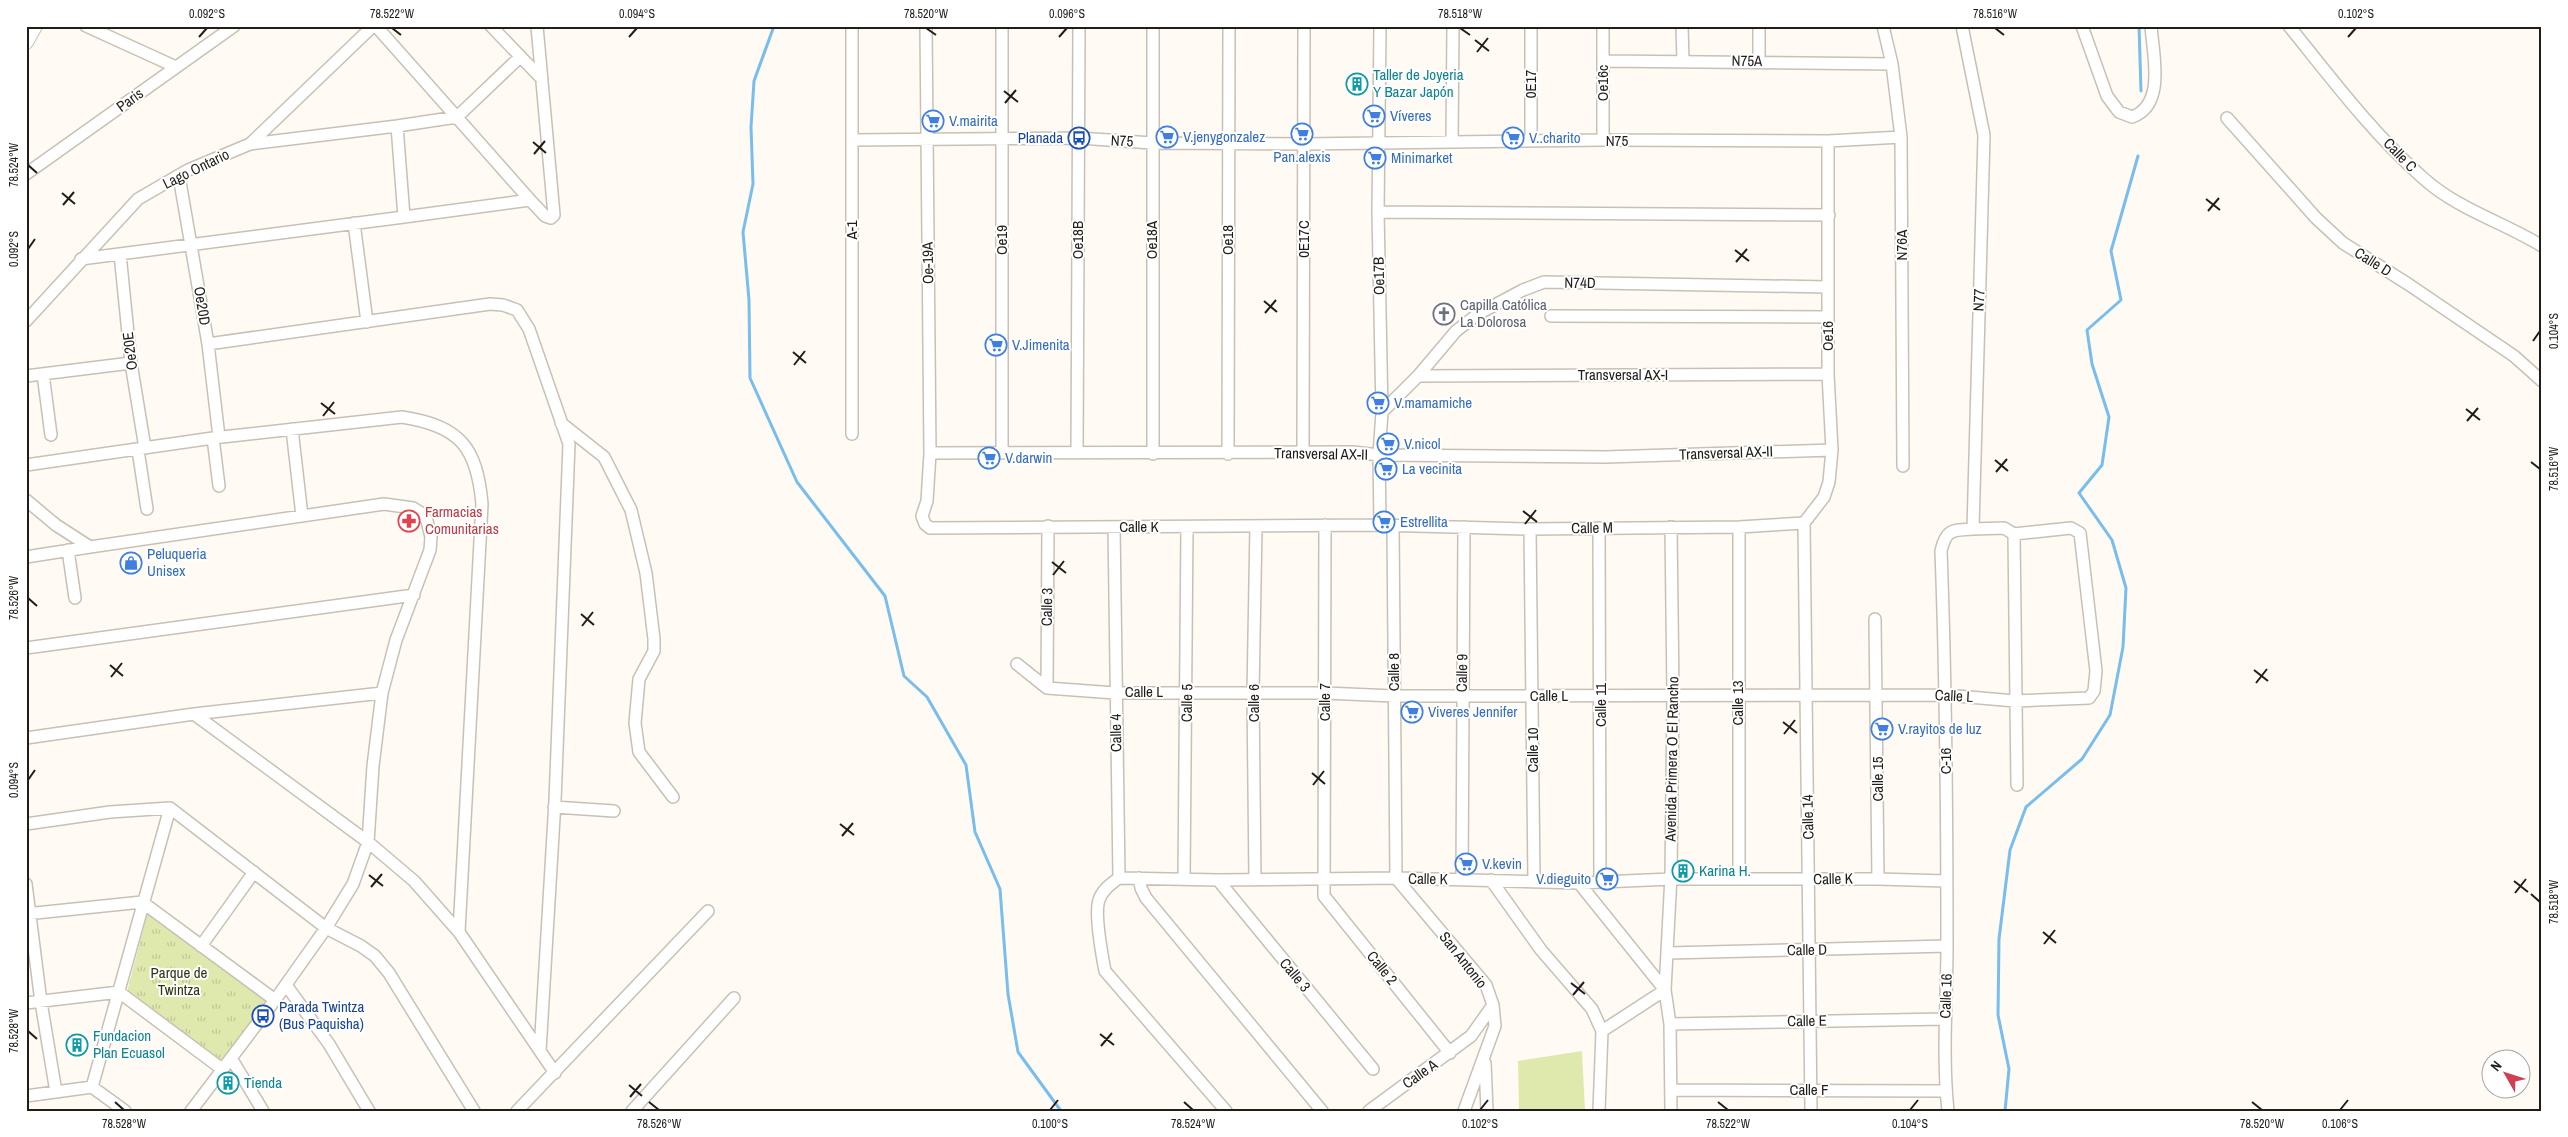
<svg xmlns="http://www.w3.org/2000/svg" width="2568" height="1137" viewBox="0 0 2568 1137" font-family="'Archivo Narrow',sans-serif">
  <defs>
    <pattern id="park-tufts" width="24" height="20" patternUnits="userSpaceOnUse" patternTransform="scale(1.25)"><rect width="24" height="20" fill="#dfe9ad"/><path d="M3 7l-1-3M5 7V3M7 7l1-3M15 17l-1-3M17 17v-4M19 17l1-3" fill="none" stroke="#bfc794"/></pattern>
  </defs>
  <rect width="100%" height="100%" fill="#fffaf3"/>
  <path fill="url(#park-tufts)" d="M 148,911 L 267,1000 L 221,1062 L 127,992 Z"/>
  <path fill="#dfe9ad" d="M 1582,1051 L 1585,1111 L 1519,1111 L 1518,1061 Z"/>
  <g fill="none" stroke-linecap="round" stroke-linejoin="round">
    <path stroke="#77bdee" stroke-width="3" d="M 774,26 L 754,81 L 751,127 L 753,184 L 743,232 L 749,300 L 750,378 L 797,482 L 885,596 L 904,676 L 927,697 L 966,765 L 975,832 L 1000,889 L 1008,994 L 1018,1052 L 1061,1111
      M 2139,26 L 2141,91
      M 2005,1111 L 2009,1069 L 1998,1015 L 1999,939 L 2010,850 L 2026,807 L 2082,759 L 2110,715 L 2123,647 L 2126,588 L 2112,540 L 2079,493 L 2102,465 L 2109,417 L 2092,364 L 2087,330 L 2121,300 L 2111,251 L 2138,156"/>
    <g stroke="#c9c0b5" stroke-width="14">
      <path id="minor" d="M 86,26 L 176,67
        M 376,26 L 530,200 L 545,216 L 551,218 L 554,215 L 537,26
        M 491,26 L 542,79
        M 926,26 L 930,453 L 927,501 L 922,516 L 925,524 L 930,528 L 1380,525 L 1530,529 L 1739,527 L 1804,523
        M 1002,26 L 1002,453
        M 1380,26 L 1378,212 L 1382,412 L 1379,455 L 1380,525
        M 1682,26 L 1683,61
        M 1759,26 L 1759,62
        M 1883,26 L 1892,64 L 1901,137 L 1903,466
        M 2082,26 L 2107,96 L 2119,112 L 2132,117 C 2166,105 2153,55 2151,26
        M 2289,26 C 2331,78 2373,134 2423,178 C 2457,209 2503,222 2542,246
        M 1603,61 L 1892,64
        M 2227,118 L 2316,218 L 2343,243 L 2408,284 L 2514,356 L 2542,381
        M 853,140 L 1079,138 L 1152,143 L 1304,144 L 1603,140 L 1828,141 L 1901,137
        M 1603,140 L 1603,26
        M 1531,141 L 1531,26
        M 1452,142 L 1453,26
        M 250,144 L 397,126 L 457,117 L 520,57
        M 26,174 L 234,26
        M 179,176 L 208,344 L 219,437
        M 1378,212 L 1829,215
        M 404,217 L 530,200
        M 354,223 L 367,322
        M 120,254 L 131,363 L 145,448
        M 81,259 L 404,217 L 397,126
        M 1551,316 L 1828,317
        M 26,321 L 138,199 L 188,170 L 250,144 L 373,26
        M 208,344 L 490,304 L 503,305 L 517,310 L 529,329 L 569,444 L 555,801 L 540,1051
        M 43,374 L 51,435
        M 26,376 L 131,363
        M 1418,376 L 1828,374
        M 1382,412 L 1418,376 L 1456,331 L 1478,314 L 1523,290 L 1544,282 L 1828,287
        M 561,423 L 604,457 L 631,510 L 646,573 L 654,639 L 654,651 L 639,679 L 635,723 L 639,752 L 673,797
        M 292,429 L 302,516
        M 852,434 L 852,26
        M 213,438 L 219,486
        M 138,450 L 147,509
        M 1303,452 L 1304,26
        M 930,453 L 1353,452 L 1379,455 L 1605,457 L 1832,450
        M 1077,453 L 1079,26
        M 1153,454 L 1153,26
        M 1228,454 L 1229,26
        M 26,465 L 213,438 L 402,417 C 460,426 477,447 482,504 L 459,932
        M 26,500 L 56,525 L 90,547 L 384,504 L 413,508 L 421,513 L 427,521 L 431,537 L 430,550 L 396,640 L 382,693 L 373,766 L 368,842 L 353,884 L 326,928 L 275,1000 L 191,1111
        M 1804,523 L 1811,1111
        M 1804,523 L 1824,497 L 1829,482 L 1832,450 L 1828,374 L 1828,141
        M 1325,525 L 1324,896 L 1450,1053
        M 1393,526 L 1396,878
        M 1114,527 L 1119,878
        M 1671,527 L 1673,694 L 1671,876 L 1665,990 L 1670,1024 L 1671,1111
        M 1599,528 L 1600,881
        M 1530,529 L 1534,880
        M 1973,529 L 2004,528 L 2014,534 L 2017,785
        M 68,550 L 75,598
        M 26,557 L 90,547
        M 1875,619 L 1878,879
        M 26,648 L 414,595
        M 1017,664 L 1047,688 L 1115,693 L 1325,693 L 1394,696 L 1946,695 L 2015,701 L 2089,698 L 2094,691 L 2096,671 L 2080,533 L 2071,528 L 2014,534
        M 1047,688 L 1048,526
        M 194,714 L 368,842 L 414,881 L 459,932 L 555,1073
        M 26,738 L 194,714 L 382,693
        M 554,807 L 614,811
        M 26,824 L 110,812 L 170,808 L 326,928 L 361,946 L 375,956 L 389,973 L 474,1111
        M 1119,878 L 1218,880 L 1396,878 L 1579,883 L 1671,879 L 1878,879 L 1946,881
        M 1119,878 C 1111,884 1102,890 1099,900 C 1094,914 1102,955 1105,971 L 1226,1111
        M 1139,878 L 1141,888 L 1146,898 L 1322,1111
        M 1396,878 L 1486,985 L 1493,1005 L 1495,1026 L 1464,1111
        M 1184,879 L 1187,527
        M 1462,879 L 1464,527
        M 1739,879 L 1739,527
        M 1218,880 L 1373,1069
        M 1255,880 L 1253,694 L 1256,526
        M 1491,880 L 1541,950 L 1592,1009 L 1602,1031 L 1599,1111
        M 1579,883 L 1665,990 L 1602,1031
        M 26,884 L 41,1002 L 56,1092
        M 26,914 L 142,902 L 275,1000
        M 201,946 L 254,872
        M 1668,953 L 1947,946
        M 286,985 L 329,1044 L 369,1111
        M 26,1003 L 119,992 L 222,1069
        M 1670,1024 L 1945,1019
        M 231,1058 L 263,1111
        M 1485,1063 L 1487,1111
        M 92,1087 L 170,808
        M 1671,1090 L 1946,1091
        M 26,1096 L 92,1087 L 125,1111
        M 517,1111 L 708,911
        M 632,1111 L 734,998
        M 1369,1111 L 1471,1036 L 1493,1005
        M 1948,1111 C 1942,1055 1947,1000 1947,945 C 1947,813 1946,683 1941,551 C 1946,529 1952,530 1973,529 L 1984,135 L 1962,26"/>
    </g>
    <g stroke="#c9c0b5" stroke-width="16">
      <path id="major" d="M 26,42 L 35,26"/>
    </g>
    <use href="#minor" stroke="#fff" stroke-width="11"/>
    <use href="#major" stroke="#fff" stroke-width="14"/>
  </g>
  <path fill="none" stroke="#211e1a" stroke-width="2" d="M 392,28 L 401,35M 926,28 L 936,35M 1460,28 L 1470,35M 1995,28 L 2004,35M 199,37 L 207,28M 629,37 L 637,28M 1059,37 L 1067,28M 2348,37 L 2356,28M 1475,40 L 1489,51M 1477,52 L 1488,38M 1004,91 L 1018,102M 1005,103 L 1016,90M 533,142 L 546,153M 534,154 L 545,141M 28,165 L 37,173M 62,193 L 75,204M 2206,199 L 2220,210M 63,205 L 74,192M 2208,211 L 2219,198M 28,249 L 35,239M 1735,250 L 1749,261M 1736,262 L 1747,249M 1264,301 L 1277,312M 1265,313 L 1276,300M 2533,341 L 2540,331M 793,352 L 806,363M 794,365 L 805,351M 321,403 L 335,414M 2466,409 L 2480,420M 323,416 L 334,402M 2467,421 L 2478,408M 1995,460 L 2008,471M 2531,462 L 2540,469M 1996,472 L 2007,459M 1523,511 L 1537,522M 1525,524 L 1536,510M 1052,562 L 1066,573M 1053,575 L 1064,561M 28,598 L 37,606M 581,614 L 594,625M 582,626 L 593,612M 110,665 L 123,676M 2254,670 L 2268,681M 111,677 L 122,663M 2256,683 L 2267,669M 1783,722 L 1797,733M 1784,734 L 1795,720M 1312,773 L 1325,784M 28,780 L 35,770M 1313,785 L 1324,771M 840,824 L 854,835M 842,836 L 853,823M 369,875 L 383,886M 2514,881 L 2528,892M 371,887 L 382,874M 2515,893 L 2526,879M 2531,894 L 2540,902M 2043,932 L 2056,943M 2044,944 L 2055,930M 1571,983 L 1585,994M 1573,995 L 1584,982M 28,1031 L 37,1039M 1100,1034 L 1114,1045M 1101,1046 L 1112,1033M 629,1085 L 642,1096M 630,1097 L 641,1084M 115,1102 L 124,1110M 649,1102 L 659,1110M 1184,1102 L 1193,1110M 1718,1102 L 1728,1110M 2252,1102 L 2262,1110M 1050,1110 L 1058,1100M 1480,1110 L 1488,1100M 1910,1110 L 1918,1100M 2340,1110 L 2348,1100"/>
  <defs>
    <g id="building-ring" transform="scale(1.125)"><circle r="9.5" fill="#fff" stroke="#0f9aa8" stroke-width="1.5"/><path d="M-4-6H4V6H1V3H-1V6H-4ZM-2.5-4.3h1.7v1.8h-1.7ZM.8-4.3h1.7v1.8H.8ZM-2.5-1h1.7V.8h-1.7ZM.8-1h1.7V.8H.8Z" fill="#0f9aa8"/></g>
    <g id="supermarket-ring" transform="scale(1.125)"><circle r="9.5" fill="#fff" stroke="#3f7fe0" stroke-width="1.5"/><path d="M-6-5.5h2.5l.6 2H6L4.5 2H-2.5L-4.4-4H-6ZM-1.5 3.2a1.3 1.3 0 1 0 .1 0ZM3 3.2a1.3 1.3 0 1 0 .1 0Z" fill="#3f7fe0"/></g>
    <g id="bus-ring" transform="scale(1.125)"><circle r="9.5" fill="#fff" stroke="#1a4fb4" stroke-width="1.5"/><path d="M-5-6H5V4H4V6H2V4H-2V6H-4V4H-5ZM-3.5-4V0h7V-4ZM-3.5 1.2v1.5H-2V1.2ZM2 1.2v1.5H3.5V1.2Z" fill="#1a4fb4"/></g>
    <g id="church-ring" transform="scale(1.125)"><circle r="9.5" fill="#fff" stroke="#6b7280" stroke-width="1.5"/><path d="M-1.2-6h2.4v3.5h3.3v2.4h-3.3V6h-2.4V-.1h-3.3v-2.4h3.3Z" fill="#6b7280"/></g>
    <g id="pharmacy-ring" transform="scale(1.125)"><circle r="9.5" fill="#fff" stroke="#e0444e" stroke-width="1.5"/><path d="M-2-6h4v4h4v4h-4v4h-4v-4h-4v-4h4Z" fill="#e0444e"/></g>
    <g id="shop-ring" transform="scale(1.125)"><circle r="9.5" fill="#fff" stroke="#3f7fe0" stroke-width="1.5"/><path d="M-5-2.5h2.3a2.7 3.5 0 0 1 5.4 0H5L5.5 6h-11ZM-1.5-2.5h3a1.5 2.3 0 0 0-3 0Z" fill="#3f7fe0"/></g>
  </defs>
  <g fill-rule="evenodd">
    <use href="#building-ring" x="1357" y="84"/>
    <use href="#supermarket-ring" x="1374" y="116"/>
    <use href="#supermarket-ring" x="933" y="121"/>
    <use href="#supermarket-ring" x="1302" y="134"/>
    <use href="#supermarket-ring" x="1167" y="137"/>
    <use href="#bus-ring" x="1079" y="138"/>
    <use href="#supermarket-ring" x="1513" y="138"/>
    <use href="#supermarket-ring" x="1375" y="158"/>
    <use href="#church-ring" x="1444" y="314"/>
    <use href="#supermarket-ring" x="996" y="345"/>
    <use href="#supermarket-ring" x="1378" y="403"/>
    <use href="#supermarket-ring" x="1388" y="444"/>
    <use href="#supermarket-ring" x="989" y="458"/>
    <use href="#supermarket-ring" x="1386" y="469"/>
    <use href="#pharmacy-ring" x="409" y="521"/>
    <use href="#supermarket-ring" x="1384" y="522"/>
    <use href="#shop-ring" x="131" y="563"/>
    <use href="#supermarket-ring" x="1412" y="712"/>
    <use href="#supermarket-ring" x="1882" y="729"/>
    <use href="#supermarket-ring" x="1466" y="864"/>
    <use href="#building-ring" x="1683" y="871"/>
    <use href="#supermarket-ring" x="1607" y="879"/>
    <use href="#bus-ring" x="263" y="1016"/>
    <use href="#building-ring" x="77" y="1045"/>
    <use href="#building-ring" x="228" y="1083"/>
  </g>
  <g text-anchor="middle" stroke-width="4" stroke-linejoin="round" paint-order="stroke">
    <g font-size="15" fill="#211e1a" stroke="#fff">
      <text transform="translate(1747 61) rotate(1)" y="5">N75A</text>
      <text transform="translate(1603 83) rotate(-90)" y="5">Oe16c</text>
      <text transform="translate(1531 84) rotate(-90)" y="5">0E17</text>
      <text transform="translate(130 100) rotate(-36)" y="5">Paris</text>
      <text transform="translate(1122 141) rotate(3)" y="5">N75</text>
      <text x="1617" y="146">N75</text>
      <text transform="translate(2400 155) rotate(46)" y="5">Calle C</text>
      <text transform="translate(196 169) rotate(-26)" y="5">Lago Ontario</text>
      <text transform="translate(852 230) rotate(-90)" y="5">A-1</text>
      <text transform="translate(1304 239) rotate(-90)" y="5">0E17C</text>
      <text transform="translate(1002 240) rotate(-90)" y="5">Oe19</text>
      <text transform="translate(1078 240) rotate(-90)" y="5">Oe18B</text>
      <text transform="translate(1152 240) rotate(-90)" y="5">Oe18A</text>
      <text transform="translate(1228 240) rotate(-90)" y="5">Oe18</text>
      <text transform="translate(1902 245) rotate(-90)" y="5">N76A</text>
      <text transform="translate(2373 262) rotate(32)" y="5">Calle D</text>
      <text transform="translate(928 263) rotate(-91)" y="5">Oe-19A</text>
      <text transform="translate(1379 276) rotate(-91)" y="5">Oe17B</text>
      <text transform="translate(1580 283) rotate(1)" y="5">N74D</text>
      <text transform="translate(1979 300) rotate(-88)" y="5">N77</text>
      <text transform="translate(202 306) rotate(81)" y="5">Oe20D</text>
      <text transform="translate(1828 336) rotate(-90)" y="5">Oe16</text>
      <text transform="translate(130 351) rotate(-97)" y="5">Oe20E</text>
      <text x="1623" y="380">Transversal AX-I</text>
      <text transform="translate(1726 453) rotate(-2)" y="5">Transversal AX-II</text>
      <text transform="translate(1321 454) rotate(1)" y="5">Transversal AX-II</text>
      <text x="1139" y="532">Calle K</text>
      <text transform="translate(1592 528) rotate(-1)" y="5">Calle M</text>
      <text transform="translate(1047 607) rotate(-89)" y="5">Calle 3</text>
      <text transform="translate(1394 672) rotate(-90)" y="5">Calle 8</text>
      <text transform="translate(1462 673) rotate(-89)" y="5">Calle 9</text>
      <text x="1144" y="697">Calle L</text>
      <text x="1549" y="701">Calle L</text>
      <text transform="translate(1954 696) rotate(3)" y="5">Calle L</text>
      <text transform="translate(1325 702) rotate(-90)" y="5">Calle 7</text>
      <text transform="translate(1187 703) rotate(-89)" y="5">Calle 5</text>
      <text transform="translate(1254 703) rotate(-90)" y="5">Calle 6</text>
      <text transform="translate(1738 703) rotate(-90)" y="5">Calle 13</text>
      <text transform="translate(1601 705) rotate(-90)" y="5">Calle 11</text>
      <text transform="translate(1116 733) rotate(-91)" y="5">Calle 4</text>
      <text transform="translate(1533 750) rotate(-90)" y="5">Calle 10</text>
      <text transform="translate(1672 759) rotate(-89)" y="5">Avenida Primera O El Rancho</text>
      <text transform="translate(1946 761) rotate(-90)" y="5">C-16</text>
      <text transform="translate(1878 779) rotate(-90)" y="5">Calle 15</text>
      <text transform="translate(1808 817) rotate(-91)" y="5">Calle 14</text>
      <text transform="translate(1428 879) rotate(1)" y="5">Calle K</text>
      <text transform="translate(1833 879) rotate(-1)" y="5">Calle K</text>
      <text transform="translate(1807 950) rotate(-1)" y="5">Calle D</text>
      <text transform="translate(1463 960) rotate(52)" y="5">San Antonio</text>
      <text transform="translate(1382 968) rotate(51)" y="5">Calle 2</text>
      <text transform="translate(1295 975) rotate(50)" y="5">Calle 3</text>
      <text transform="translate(1946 996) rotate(-88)" y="5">Calle 16</text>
      <text transform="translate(1807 1021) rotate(-1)" y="5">Calle E</text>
      <text transform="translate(1420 1074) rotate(-35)" y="5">Calle A</text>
      <text x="1809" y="1095">Calle F</text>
    </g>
    <g font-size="15" fill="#0d838f" stroke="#fff" text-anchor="start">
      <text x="1373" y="80">Taller de Joyeria<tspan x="1373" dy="17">Y Bazar Japón</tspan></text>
      <text x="1699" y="876">Karina H.</text>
      <text x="93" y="1041">Fundacion<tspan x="93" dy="17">Plan Ecuasol</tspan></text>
      <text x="244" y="1088">Tienda</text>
    </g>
    <g font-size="15" fill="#366cbe" stroke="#fff" text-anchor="start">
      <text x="1390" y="121">Víveres</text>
      <text x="949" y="126">V.mairita</text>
      <text x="1183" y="142">V.jenygonzalez</text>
      <text x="1529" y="143">V..charito</text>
      <text x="1302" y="162" text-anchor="middle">Pan.alexis</text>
      <text x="1391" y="163">Minimarket</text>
      <text x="1012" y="350">V.Jimenita</text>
      <text x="1394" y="408">V.mamamiche</text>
      <text x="1404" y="449">V.nicol</text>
      <text x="1005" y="463">V.darwin</text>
      <text x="1402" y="474">La vecinita</text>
      <text x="1400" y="527">Estrellita</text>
      <text x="147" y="559">Peluqueria<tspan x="147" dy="17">Unisex</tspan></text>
      <text x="1428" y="717">Viveres Jennifer</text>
      <text x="1898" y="734">V.rayitos de luz</text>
      <text x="1482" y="869">V.kevin</text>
      <text x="1591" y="884" text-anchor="end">V.dieguito</text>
    </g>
    <g font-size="15" fill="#164399" stroke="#fff" text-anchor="end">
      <text x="1063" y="143">Planada</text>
      <text x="279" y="1012" text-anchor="start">Parada Twintza<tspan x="279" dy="17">(Bus Paquisha)</tspan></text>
    </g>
    <g font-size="15" fill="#5b616d" stroke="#fff" text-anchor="start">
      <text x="1460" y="310">Capilla Católica<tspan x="1460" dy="17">La Dolorosa</tspan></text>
    </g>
    <g font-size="15" fill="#be3a42" stroke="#fff" text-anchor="start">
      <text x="425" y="517">Farmacias<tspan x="425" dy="17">Comunitarias</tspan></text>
    </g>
    <g font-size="15" fill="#2f3413" stroke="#fff">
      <text x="179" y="978">Parque de<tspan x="179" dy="17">Twintza</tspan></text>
    </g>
  </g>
  <rect width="2568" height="1137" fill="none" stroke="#ffffff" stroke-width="55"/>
  <g transform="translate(2506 1074) rotate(309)"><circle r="24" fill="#ffffff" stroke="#a6a5a3"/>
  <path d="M0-4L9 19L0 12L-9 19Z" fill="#d03f54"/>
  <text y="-8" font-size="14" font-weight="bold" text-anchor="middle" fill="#211e1a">N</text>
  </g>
  <rect x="28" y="28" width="2512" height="1082" fill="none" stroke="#211e1a" stroke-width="2"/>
  <g font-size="12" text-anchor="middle" fill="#211e1a">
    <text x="207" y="18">0.092°S</text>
    <text x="392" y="18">78.522°W</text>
    <text x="637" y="18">0.094°S</text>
    <text x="926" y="18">78.520°W</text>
    <text x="1067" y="18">0.096°S</text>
    <text x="1460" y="18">78.518°W</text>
    <text x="1995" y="18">78.516°W</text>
    <text x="2356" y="18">0.102°S</text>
    <text transform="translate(14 165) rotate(-90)" y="4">78.524°W</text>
    <text transform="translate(14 249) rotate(-90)" y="4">0.092°S</text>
    <text transform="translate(2554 331) rotate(-90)" y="4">0.104°S</text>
    <text transform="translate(2554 469) rotate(-90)" y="4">78.516°W</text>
    <text transform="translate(14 598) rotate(-90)" y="4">78.526°W</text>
    <text transform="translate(14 780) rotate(-90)" y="4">0.094°S</text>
    <text transform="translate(2554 902) rotate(-90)" y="4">78.518°W</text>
    <text transform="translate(14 1031) rotate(-90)" y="4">78.528°W</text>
    <text x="124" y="1128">78.528°W</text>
    <text x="659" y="1128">78.526°W</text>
    <text x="1050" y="1128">0.100°S</text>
    <text x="1193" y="1128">78.524°W</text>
    <text x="1480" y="1128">0.102°S</text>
    <text x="1728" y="1128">78.522°W</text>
    <text x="1910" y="1128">0.104°S</text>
    <text x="2262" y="1128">78.520°W</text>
    <text x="2340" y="1128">0.106°S</text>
  </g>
</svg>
